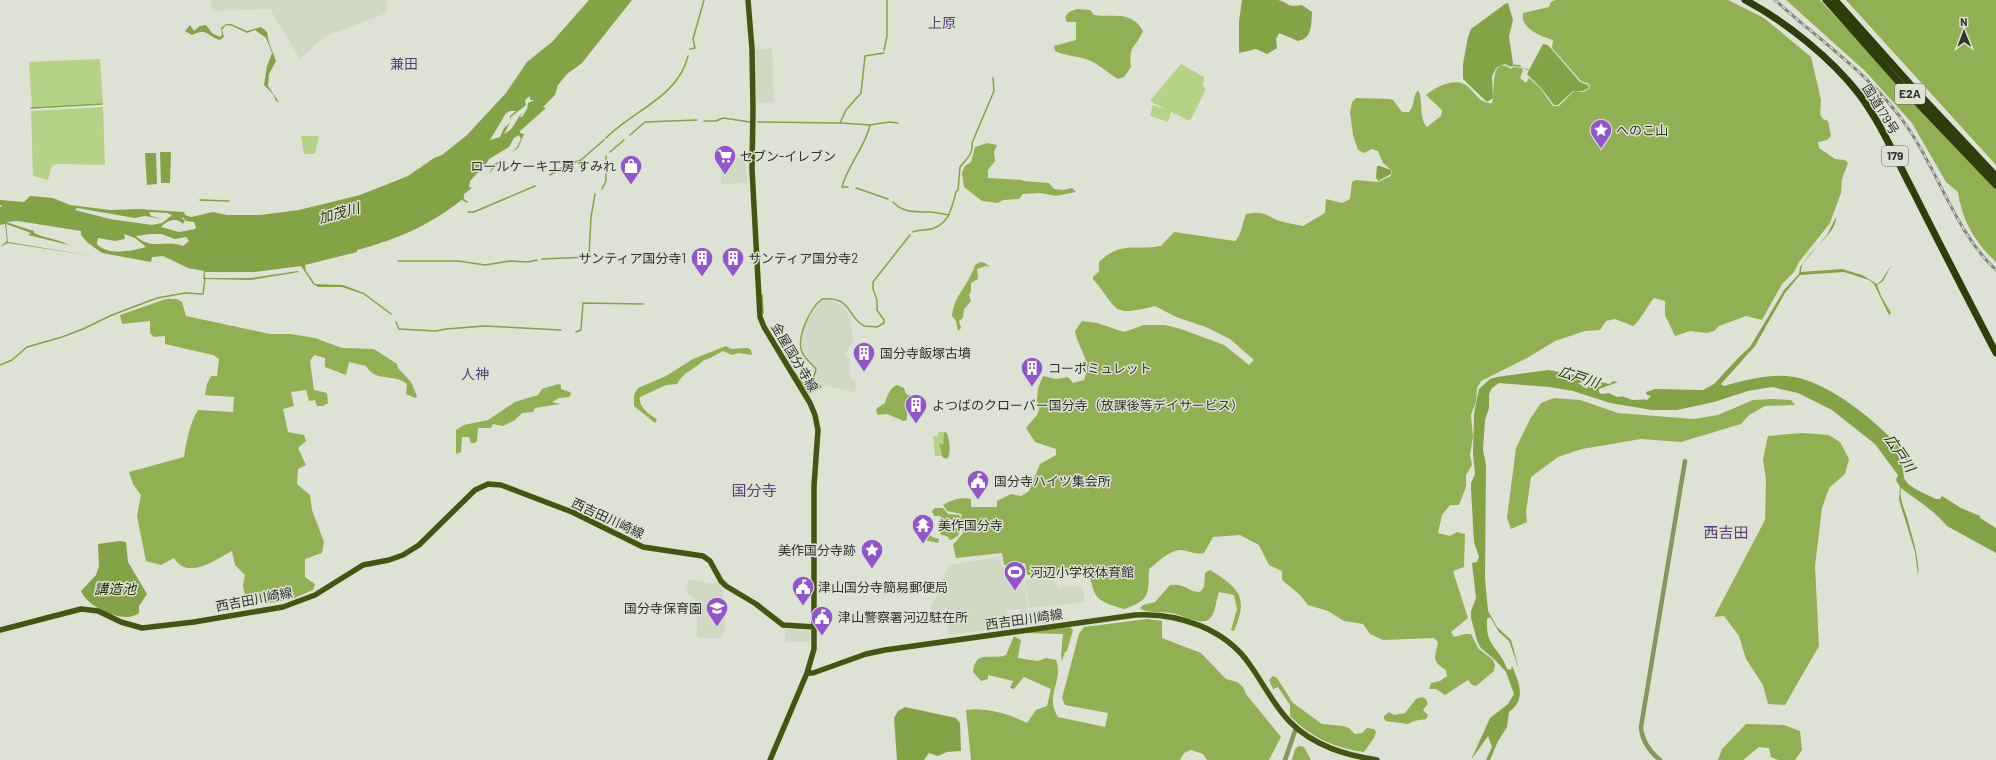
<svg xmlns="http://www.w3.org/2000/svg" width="1996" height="760" viewBox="0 0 1996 760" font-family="Barlow,'Noto Sans JP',sans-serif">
  <rect width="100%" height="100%" fill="#dde2d5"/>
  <path fill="#d1d9c5" d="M 210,0 L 387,0 L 387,13 L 323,37 L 300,59 L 270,9 L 212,11 Z
    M 772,48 L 774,102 L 756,103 L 754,50 Z
    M 743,158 L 746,160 L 747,183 L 721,184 L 720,159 Z
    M 822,299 L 828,299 L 844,306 L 851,320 L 853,341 L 845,354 L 850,362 L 850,377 L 857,384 L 854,392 L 824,385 L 823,387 L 814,381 L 813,378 L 816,369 L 802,349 L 802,337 L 805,326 L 817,305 Z
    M 1000,557 L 1002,567 L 1022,565 L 1028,611 L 1046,609 L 1048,623 L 1022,626 L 1020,609 L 1007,610 L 1009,627 L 949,635 L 946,618 L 933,619 L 931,605 L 934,599 L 944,590 L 943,579 L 949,567 L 953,564 Z
    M 1052,577 L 1058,588 L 1083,586 L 1085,602 L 1029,608 L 1025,580 Z
    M 692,579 L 713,584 L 718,581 L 722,586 L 726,622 L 722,638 L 697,638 L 697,611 L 692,607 L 697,603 L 694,598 L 687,593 L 685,587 L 689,580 Z
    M 785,629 L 807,630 L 811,632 L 810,642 L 785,642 Z"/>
  <path fill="#b6d286" d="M 100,59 L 103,103 L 32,107 L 29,62 Z
    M 1181,64 L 1204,77 L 1203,86 L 1206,89 L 1190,121 L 1171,112 L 1168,122 L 1150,116 L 1153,105 L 1167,110 L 1150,101 Z
    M 103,107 L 105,165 L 59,164 L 52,166 L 48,180 L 33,176 L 31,111 Z
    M 301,136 L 319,136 L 315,154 L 304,154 Z
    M 938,432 L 944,432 L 943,443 L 939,443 L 941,456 L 935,456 L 933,436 L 938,437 Z"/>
  <path fill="#91b053" d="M 1555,0 L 1728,0 L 1764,18 L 1811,57 L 1821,100 L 1820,114 L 1823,119 L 1828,121 L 1831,136 L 1827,140 L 1818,142 L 1819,148 L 1835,159 L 1845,160 L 1848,163 L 1842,179 L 1841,193 L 1830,223 L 1799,262 L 1794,272 L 1782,284 L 1762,320 L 1746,316 L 1719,326 L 1714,331 L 1707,333 L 1690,331 L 1675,336 L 1665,315 L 1665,301 L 1654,298 C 1647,306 1641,320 1633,326 L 1615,319 L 1606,321 L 1600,330 L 1585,331 L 1555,341 L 1527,358 L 1481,381 L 1477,388 L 1476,402 L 1471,415 L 1473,437 L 1470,455 L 1472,465 L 1466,475 L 1466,487 L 1459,505 L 1450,505 L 1442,515 L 1438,533 L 1450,536 L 1457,532 L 1465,534 L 1464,567 L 1453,571 L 1468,618 L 1451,632 L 1454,637 L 1465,634 L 1471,634 L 1478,648 L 1493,660 L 1495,665 L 1494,671 L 1476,686 L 1472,685 L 1468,680 L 1445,695 L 1436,689 L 1429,689 L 1431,683 L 1440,681 L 1447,676 L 1446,670 C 1431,661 1435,658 1438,642 L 1434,638 L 1383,640 L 1370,634 L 1363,624 L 1344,621 L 1328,611 L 1308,605 L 1300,595 L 1282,580 L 1282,571 L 1269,565 L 1259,545 L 1240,535 L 1213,537 L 1204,553 C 1195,555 1190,551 1182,550 C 1170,549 1157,563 1149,569 C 1148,594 1151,600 1124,609 C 1114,606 1097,602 1094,591 C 1090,581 1092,575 1082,569 L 1027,575 L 1025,563 L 1004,565 L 1002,553 L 956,558 L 953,545 L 963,533 L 962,521 C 961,529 961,537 950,540 L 948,537 L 940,534 L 941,529 L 957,528 L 957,521 L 948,519 L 942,521 L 940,516 L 934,516 L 932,511 L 935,508 L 943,508 L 948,514 L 959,515 L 962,520 L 961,514 L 947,511 L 943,505 C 953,499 960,497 971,499 L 971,507 L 997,507 L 997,501 L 1011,494 L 1021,496 L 1029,491 L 1040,464 L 1056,455 L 1056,449 L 1035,442 L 1026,428 L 1037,415 L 1039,409 L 1037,400 L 1038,388 L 1043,376 L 1056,379 L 1068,377 L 1073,383 L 1084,380 C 1093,360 1078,350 1075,331 L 1082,321 L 1097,323 L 1124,332 L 1144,325 L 1165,325 L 1181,329 L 1224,345 L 1249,365 L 1254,360 L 1230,339 L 1206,327 L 1176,317 L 1155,306 C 1110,317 1120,311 1093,279 L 1093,277 L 1099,271 L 1099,262 C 1122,240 1135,251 1161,246 L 1174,232 L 1235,241 C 1242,235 1242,223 1246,214 C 1262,211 1264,214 1277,220 C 1285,223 1295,224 1303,226 L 1325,213 L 1326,199 L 1342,203 L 1350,199 L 1352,182 L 1356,180 L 1378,182 L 1391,176 L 1392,171 L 1383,163 L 1378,151 L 1372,149 L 1364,153 L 1358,150 L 1353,135 L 1350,112 L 1352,102 L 1356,98 L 1389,99 L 1393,100 L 1402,112 L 1409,112 C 1415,106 1412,97 1418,90 C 1424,101 1418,117 1427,127 L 1441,116 L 1442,110 L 1426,95 C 1434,88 1453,78 1464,84 C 1474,89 1479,105 1492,103 C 1496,96 1488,53 1511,69 L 1513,67 L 1522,68 L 1523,70 L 1520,78 L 1526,83 L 1529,78 L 1540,88 L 1553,106 L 1559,106 L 1574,91 L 1584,92 L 1590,88 L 1589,84 L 1581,81 L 1552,48 L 1553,40 C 1541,36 1520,29 1523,13 L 1549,7 L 1551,2 Z
    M 1786,0 L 1820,0 L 1996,189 L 1996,262 C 1975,243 1962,220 1958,192 L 1946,182 L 1912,123 L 1865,71 Z
    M 1846,0 L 1996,0 L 1996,165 Z
    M 1077,9 L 1090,10 L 1094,15 C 1114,18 1131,10 1143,31 C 1136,48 1128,45 1131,67 L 1124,77 L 1118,79 C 1108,73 1100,65 1089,60 C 1078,56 1066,56 1055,51 L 1054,46 L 1076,40 L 1076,22 L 1067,22 L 1065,17 L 1069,12 Z
    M 987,143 L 997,145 L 994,152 L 995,161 L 988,170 L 988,178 L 1022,180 L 1023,181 L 1049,183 L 1054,189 L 1063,190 L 1072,188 L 1076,192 L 1056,196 L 1040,193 L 1023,194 L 1019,199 L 1003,200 L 998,203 L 982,201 L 964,187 L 962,173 L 965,166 L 971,162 L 975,147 Z
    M 980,262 L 985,263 L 990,267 L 986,266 L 977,269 L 978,279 L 971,283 L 971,291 L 969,295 L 971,301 L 964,309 L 963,318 L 959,321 L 961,328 L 958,331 L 956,321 L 952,316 C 954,295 969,285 975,265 Z
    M 166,299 L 177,299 L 182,302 L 186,316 L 270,334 L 291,334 L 315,338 L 342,348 L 374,349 L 397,364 L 398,368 L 411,382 L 417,396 L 415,398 L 406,394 L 407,384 C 394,373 376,383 366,366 L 349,362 L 346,375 L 325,367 L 325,358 L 314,355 L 310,361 L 314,390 L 327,393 L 328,403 L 323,406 L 317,406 L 315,400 L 309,401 L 306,390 L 291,392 L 294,406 L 283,409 L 288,432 L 304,435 L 306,441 L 298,448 L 306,465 L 298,469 L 297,484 L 310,495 L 312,510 L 324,542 L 322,553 L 305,559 L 305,577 L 315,584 L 313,590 L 292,599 L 269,603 C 263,596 254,597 245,597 L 243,585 L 245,575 L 235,565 L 232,551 C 216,559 188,581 174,558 L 161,565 L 146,561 L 137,516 L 141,495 L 133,484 L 129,472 L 184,457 C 186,443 190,422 198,410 L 233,412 L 234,397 L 205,395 L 207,384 L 211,376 L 217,376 L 219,359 L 213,355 L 165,344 L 165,336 L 154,337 L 150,333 L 150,321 L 122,324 L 120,315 Z
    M 726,346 L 731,349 L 748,348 L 751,350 L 752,355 L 738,353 L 732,355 L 723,351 C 717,354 710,359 704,360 C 694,370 684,371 677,384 L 666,385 L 640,397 C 638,406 649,415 657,419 L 655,423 L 634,406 L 634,395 L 638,388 L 666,376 L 693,359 Z
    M 558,384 L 561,385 L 561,389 L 570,392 L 571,395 L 569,397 L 559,398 L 552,402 L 560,404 L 535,408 L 533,412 L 522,413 L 515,420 L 503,426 L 493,424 L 491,428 L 478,428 L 477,441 L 475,443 L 471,443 L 469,437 L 462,437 L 461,452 L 456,454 L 456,430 L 464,425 L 488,420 L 515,402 L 538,395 L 542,389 Z
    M 897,385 L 904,388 L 906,394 L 912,396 L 914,403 L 907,408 L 907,420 L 904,421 L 887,414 L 878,415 L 876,411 L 877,408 L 885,403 C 887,396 890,388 897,385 Z
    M 1554,398 L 1580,400 L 1618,413 L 1694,419 L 1718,415 L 1753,400 L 1773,399 L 1791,400 L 1795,405 L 1765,406 L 1749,415 L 1741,424 L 1681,442 L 1641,439 L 1582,449 L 1558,457 L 1531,477 L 1526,512 L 1527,522 L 1511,529 L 1507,518 L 1516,448 L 1530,419 L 1541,403 Z
    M 944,432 L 947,433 C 949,440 952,452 947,459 L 942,457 L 939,443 L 943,444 Z
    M 1802,433 L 1829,435 L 1840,442 L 1849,459 L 1845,474 L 1829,488 L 1822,508 L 1815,566 L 1819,646 L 1785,705 L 1768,704 L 1763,685 L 1746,659 L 1739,636 L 1724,616 L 1714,617 L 1765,520 L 1766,480 L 1763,459 L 1768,436 Z
    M 926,525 L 929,527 L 929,532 L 932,537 L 939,539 L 938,543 L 920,539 L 919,535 L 916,532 L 917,527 Z
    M 1210,570 C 1239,588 1249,597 1234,631 L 1231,630 L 1237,609 L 1234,595 L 1219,592 C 1216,599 1216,615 1208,620 C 1199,625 1182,615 1172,613 C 1165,612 1143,613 1140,608 L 1143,605 L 1155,602 L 1170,585 C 1187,583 1187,592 1200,592 L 1204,587 L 1205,573 Z
    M 1147,619 L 1162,621 L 1162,638 L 1201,653 L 1226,679 L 1237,682 L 1243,687 L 1246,694 L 1281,737 L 1269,760 L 1207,760 L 1203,754 L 1191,750 L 1184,753 L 1180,760 L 971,760 L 966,710 C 985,707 1010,714 1027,723 L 1036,710 L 1047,706 L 1051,689 L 1024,677 L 1014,689 L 1010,688 L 1013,681 L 988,675 L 988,679 L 981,681 L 973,672 C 976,648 991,661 1006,655 L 1014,636 L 1021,640 L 1018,658 L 1038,661 L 1046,658 L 1056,660 C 1064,681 1044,696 1058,717 L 1105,727 L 1108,713 L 1065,705 L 1062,698 L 1079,634 L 1084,627 Z
    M 1070,627 L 1073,630 L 1067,651 L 1065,652 L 1062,661 L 1061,655 L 1063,634 L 1020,633 Z
    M 1273,676 L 1277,678 L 1293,703 L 1322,724 L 1343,726 L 1349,728 L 1355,734 L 1362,733 L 1367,728 L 1374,729 L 1376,732 L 1374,738 L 1364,752 C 1335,748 1310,737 1290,716 L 1290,705 L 1278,687 L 1273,689 L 1269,680 Z
    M 1422,697 L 1426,699 L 1428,704 L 1423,710 L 1428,715 L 1426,719 L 1414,721 L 1408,724 L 1386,721 L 1384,719 L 1384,716 L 1389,712 L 1394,715 L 1405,713 L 1416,699 Z
    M 1746,724 L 1784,725 L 1800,731 L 1802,750 L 1795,760 L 1778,760 L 1771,757 L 1769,748 L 1759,747 L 1743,760 L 1718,760 L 1722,749 Z
    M 1299,746 L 1304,747 L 1311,760 L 1292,760 L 1295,749 Z"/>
  <path fill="#84a346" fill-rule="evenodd" d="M 589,0 L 632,0 L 582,63 L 567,74 L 562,80 L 558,85 L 555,95 L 543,107 L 546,108 L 520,131 L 520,133 L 524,134 L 518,148 L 512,152 L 517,147 L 521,139 L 519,135 L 514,138 L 509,147 L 489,159 L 485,166 L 488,167 L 500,161 L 489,174 L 492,168 L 482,168 L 470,181 L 469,187 L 472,188 L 464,194 L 464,198 C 432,224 399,239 357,250 L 357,252 L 305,265 L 306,271 L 315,284 L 343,285 L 364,293 L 363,294 L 342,287 L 318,287 L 313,284 L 301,266 L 255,272 L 205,272 L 205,278 L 250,278 L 298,271 L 299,272 L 251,280 L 203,279 L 204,271 L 188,268 L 163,256 L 152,257 L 151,262 L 102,253 L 88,243 L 81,235 L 81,231 L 18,221 L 6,222 L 34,231 L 34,233 C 45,238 58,239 69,245 L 28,235 L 31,233 L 6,224 L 8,242 L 93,256 L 8,243 L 0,247 L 7,241 L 5,224 L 0,225 L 0,207 L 3,206 L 0,205 L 0,200 L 24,202 L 30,196 L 53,198 L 70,205 L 110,210 L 139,209 L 184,212 L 185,215 L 191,217 L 213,212 L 227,215 L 260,215 L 299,210 L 360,195 L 408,176 L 434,158 L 442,155 L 467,135 L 506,93 L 527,62 L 552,42 ZM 530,96 L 530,100 L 535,100 L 528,103 L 527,109 L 522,117 L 520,117 L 522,113 C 515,120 515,129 504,134 L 510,123 L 504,128 L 500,137 L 490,140 L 506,113 L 510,111 L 516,111 L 510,116 L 511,121 L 511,117 L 526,105 L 525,100 ZM 77,208 L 135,218 L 145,216 L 162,219 L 151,216 L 149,212 L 167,213 L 172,215 L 162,223 L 152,225 L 110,219 L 75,210 ZM 183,217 L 186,221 L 194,222 L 196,227 L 195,229 L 179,232 L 161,227 C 167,220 177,217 183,224 L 185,220 L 182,219 ZM 124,234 L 135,238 L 146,247 C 133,251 107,256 97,244 L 98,238 L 115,241 L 125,239 ZM 150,234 L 161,234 L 175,239 L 186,237 L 189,241 L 183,246 C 165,239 151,251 136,236 Z
    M 1242,0 C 1253,0 1267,0 1278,0 C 1288,2 1286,8 1302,5 L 1312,12 C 1311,24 1313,38 1298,41 L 1279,33 L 1276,39 L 1277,48 L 1267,54 L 1256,49 L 1239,53 L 1239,21 Z
    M 1508,3 L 1513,20 L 1509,36 L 1513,64 L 1511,67 L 1505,64 L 1497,67 L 1492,76 L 1493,98 L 1487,102 L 1463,79 L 1463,64 L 1468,37 L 1471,29 L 1505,4 Z
    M 226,24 L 231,24 L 247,31 L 261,27 L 267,32 L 269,43 L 276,61 L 269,74 L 268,86 L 279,102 L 276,101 L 273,94 L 264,85 L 267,66 L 272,53 L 266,38 L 255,30 L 247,33 L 232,26 L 226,25 L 222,30 L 224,37 L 220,40 C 205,36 209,27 192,35 L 185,31 L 190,25 L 194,31 L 200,26 L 206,25 L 212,33 L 220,37 L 222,35 L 221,28 Z
    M 1543,44 L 1548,45 L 1580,82 L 1588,85 L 1589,88 L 1583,91 L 1573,91 L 1558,105 L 1554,105 L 1541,88 L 1527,74 L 1529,71 L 1518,65 L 1529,70 Z
    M 160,152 L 171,152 L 170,183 L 161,183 Z
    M 145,153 L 156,153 L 157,184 L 147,185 Z
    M 1377,166 L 1380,166 L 1391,170 L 1391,174 L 1378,181 L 1376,177 Z
    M 1836,217 C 1837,236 1800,255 1801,272 L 1842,269 L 1862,275 L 1877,284 L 1881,281 L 1892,264 L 1883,281 L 1877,285 L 1881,296 L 1891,313 L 1889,315 L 1874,284 L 1869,280 L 1844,272 L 1800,275 L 1785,293 L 1755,346 L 1721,384 L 1724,386 C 1747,380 1770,373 1794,377 C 1835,384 1891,433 1916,466 L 1912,467 L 1906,460 L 1896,452 L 1902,464 L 1904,478 L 1908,484 L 1917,490 L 1936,499 L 1940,499 L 1942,496 L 1961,508 L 1980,516 L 1980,518 L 1996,528 L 1996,553 L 1947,526 C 1934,510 1916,500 1901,488 C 1899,501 1905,509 1908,521 C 1912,537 1920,560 1918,575 L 1915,552 L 1899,500 L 1900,487 L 1896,480 L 1898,475 L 1875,444 L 1832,410 L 1798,393 L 1772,387 L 1748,391 L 1714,402 L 1677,410 L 1652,410 L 1610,403 L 1573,391 L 1549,387 L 1499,383 L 1492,388 L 1489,394 L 1489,408 L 1485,420 L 1483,450 L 1486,465 L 1485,579 L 1488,611 L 1497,627 L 1511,640 L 1519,669 L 1509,641 L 1499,632 L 1490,617 L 1487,619 C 1485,648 1500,647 1507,669 L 1511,670 L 1512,666 C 1520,684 1526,700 1509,712 L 1507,727 L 1498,741 L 1490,760 L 1486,760 L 1492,747 L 1488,736 L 1471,760 L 1490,718 L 1508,704 L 1514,694 L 1506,672 L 1495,660 L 1480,647 L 1477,640 L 1471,618 L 1471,611 L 1476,598 L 1472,563 L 1477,562 L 1479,557 L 1474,542 L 1471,489 L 1471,483 L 1475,474 L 1473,454 L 1474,414 L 1479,389 L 1490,379 L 1497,377 L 1549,370 L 1597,379 L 1584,377 L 1583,382 L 1578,383 L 1587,389 L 1588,386 L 1593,388 L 1590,384 L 1592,384 L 1597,388 L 1602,385 L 1601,383 L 1597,384 L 1596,381 L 1610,384 L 1613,381 L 1623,383 L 1618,382 L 1599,389 L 1599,392 L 1601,394 L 1609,393 L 1617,397 C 1625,395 1627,399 1634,400 C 1638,400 1642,399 1647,400 L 1651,396 L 1647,395 L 1646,392 L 1655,389 L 1703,390 L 1714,384 L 1740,356 L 1750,347 L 1784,290 L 1799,274 L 1800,267 L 1805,261 L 1827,235 Z
    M 120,541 L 126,542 L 128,562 L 147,594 L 139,606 L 139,613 C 124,625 87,607 81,591 L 96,575 L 99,566 L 98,544 Z
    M 905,707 L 956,718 L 960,723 L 961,751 L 947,752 L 938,756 L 929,753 L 924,760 L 897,760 L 894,718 L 898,711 Z"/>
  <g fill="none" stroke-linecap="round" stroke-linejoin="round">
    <path stroke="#84a346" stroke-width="1.5" d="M 690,49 L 695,48 L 693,39 L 704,0
      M 884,50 L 887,36 L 887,0
      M 1510,65 L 1520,66
      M 31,108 L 102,104
      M 704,121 L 716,121 L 723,118 L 750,122
      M 758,122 L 840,123 L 846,110 L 861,93 L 865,56 L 884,53
      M 841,123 L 870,125 L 889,122 L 898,123
      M 630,135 L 645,122 L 697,120
      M 606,138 C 634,110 678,97 688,56
      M 610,152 L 624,140
      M 550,175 L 563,167 L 581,160 L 604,140
      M 848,187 L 842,187 C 848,164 865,148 870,125
      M 856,188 L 888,199
      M 602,189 L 606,181 L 606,156
      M 462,199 L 467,202
      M 200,200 L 229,201
      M 893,202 C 903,213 916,212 929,212 C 936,212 942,214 949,215
      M 468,212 L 474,212 L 535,186
      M 913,232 C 920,229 928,231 934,228 C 950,222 952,206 956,192 L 958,190 L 960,167 C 966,159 973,155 972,143 L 994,91 L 993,78
      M 542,259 L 589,257 L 591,217 L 595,194
      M 398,261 L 458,261 L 485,265 L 510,261 L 528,262 L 537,260
      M 363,293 L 391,314
      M 762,295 L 763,313
      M 396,322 L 399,329 L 436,331 L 446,329 L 484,326 L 561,330
      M 576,332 L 581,330 L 583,303 L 643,304
      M 0,365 L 12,360 L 27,347 L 62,337 L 83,329 L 112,315 L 157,298 L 185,293 L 203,294 L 205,278
      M 794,372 L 809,393 L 821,387 L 813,380 L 816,369 C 812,364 805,359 802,352 C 796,338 810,308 822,299 C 852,296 847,317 864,326 L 877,327 L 884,323 L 884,320 L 877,310 L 877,300 L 873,289 L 873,282 L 910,235"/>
    <path stroke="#83985f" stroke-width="4.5" d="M 1285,760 L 1296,728
      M 1660,760 C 1649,751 1642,741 1641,727 L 1685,461"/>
    <path stroke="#425612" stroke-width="5.5" d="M 748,0 L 752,49 L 753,110 L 752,169 L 760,317 L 764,327 L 810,403 L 815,415 L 818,430 L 814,486 L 814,649 L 807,673 L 770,760
      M 0,630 L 81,609 L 98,611 L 121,622 L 142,628 L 194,622 L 283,607 L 315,595 L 363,565 L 389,560 L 403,555 L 419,545 L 475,490 L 488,484 L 501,485 L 572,512 L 643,547 L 703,556 L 710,561 L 721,581 L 726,586 L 756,604 L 783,625 L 815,627
      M 807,673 L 813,673 L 866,654 L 885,650 L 1135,615 C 1177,612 1226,629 1250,665 C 1263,683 1274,706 1290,722 C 1314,746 1345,755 1377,760"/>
    <path stroke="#2e3d0c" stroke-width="7" d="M 1745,0 C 1785,21 1831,58 1859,94 C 1881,123 1896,159 1913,191 C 1940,245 1968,299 1996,353
      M 1826,0 L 1912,97 L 1996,185
      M 1835,0 L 1918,93 L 1996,176"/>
    <g stroke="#83867d" stroke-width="3">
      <path id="rail" d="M 1775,0 C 1819,40 1875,78 1908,128 C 1939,173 1956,233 1996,270"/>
    </g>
    <use href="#rail" stroke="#dde2d5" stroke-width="1.5" stroke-dasharray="4.5" stroke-linecap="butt"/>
  </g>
  <defs>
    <g id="sight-pin" transform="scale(1.15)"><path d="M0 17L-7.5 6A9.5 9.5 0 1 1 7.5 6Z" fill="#9255cc" stroke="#dde2d5"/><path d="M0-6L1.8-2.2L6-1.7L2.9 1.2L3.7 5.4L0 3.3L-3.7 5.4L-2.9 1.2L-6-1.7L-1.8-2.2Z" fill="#fff"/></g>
    <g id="supermarket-pin" transform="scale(1.15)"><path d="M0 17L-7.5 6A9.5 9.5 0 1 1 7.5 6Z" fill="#9255cc" stroke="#dde2d5"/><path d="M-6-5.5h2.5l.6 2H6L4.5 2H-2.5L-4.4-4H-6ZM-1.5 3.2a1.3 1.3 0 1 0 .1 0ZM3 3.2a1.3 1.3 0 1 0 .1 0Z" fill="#fff"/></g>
    <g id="shop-pin" transform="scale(1.15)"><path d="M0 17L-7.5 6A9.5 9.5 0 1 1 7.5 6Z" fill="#9255cc" stroke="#dde2d5"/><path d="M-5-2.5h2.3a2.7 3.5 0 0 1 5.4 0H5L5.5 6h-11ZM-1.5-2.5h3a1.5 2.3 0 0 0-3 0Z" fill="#fff"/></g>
    <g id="building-pin" transform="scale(1.15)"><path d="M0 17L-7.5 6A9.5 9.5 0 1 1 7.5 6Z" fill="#9255cc" stroke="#dde2d5"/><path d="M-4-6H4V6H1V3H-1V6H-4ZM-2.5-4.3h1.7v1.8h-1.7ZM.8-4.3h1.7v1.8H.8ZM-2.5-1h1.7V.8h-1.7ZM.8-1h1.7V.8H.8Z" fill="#fff"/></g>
    <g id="civic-pin" transform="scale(1.15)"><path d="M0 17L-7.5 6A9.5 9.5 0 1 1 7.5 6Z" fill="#9255cc" stroke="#dde2d5"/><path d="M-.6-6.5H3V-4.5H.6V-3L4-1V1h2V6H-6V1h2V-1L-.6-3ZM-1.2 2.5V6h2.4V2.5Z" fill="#fff"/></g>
    <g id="temple-pin" transform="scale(1.15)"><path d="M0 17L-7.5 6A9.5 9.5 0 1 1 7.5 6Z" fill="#9255cc" stroke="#dde2d5"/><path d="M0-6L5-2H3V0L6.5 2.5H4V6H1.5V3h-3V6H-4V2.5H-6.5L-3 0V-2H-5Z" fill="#fff"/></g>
    <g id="stadium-pin" transform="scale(1.15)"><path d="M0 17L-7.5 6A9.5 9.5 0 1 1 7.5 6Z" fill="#9255cc" stroke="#dde2d5"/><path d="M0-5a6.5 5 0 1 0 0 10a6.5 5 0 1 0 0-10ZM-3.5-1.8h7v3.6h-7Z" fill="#fff"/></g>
    <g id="school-pin" transform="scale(1.15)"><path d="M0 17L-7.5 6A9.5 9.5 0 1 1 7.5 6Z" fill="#9255cc" stroke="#dde2d5"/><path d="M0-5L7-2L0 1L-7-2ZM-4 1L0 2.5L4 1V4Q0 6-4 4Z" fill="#fff"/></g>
  </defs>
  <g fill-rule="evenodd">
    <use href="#sight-pin" x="1601" y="130"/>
    <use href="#supermarket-pin" x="725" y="156"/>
    <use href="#shop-pin" x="631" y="166"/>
    <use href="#building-pin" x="702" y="258"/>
    <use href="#building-pin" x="733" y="258"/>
    <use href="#building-pin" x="864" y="353"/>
    <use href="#building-pin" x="1032" y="368"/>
    <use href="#building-pin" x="916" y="405"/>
    <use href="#civic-pin" x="978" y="481"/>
    <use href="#temple-pin" x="923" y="525"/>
    <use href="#sight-pin" x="872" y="550"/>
    <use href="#stadium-pin" x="1015" y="572"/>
    <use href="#civic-pin" x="803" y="587"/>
    <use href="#school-pin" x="717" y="608"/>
    <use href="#civic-pin" x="822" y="617"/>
  </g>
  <g text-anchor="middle" stroke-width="3" stroke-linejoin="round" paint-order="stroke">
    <g fill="#dde2d5" stroke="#64675f" stroke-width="1">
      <rect x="1895" y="84" width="30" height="20" rx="3"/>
      <rect x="1882" y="146" width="26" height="20" rx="3"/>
    </g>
    <g font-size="12" font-weight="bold" fill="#30322d">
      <text x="1910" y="98">E2A</text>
      <text x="1895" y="160">179</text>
    </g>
    <g font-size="13" fill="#30322d" stroke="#dde2d5">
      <text transform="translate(1881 109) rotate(58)" y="5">国道179号</text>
      <text transform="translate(795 357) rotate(59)" y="5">金屋国分寺線</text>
      <text transform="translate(608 518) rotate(25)" y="5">西吉田川崎線</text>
      <text transform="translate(254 599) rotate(-11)" y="5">西吉田川崎線</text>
      <text transform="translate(1024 619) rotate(-8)" y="5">西吉田川崎線</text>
    </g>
    <g font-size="13" fill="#30322d" stroke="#dde2d5" text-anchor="start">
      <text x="1616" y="135">へのこ山</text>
      <text x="740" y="161">セブン-イレブン</text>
      <text x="616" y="171" text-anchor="end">ロールケーキ工房 すみれ</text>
      <text x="686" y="263" text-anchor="end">サンティア国分寺1</text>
      <text x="748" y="263">サンティア国分寺2</text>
      <text x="880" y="358">国分寺飯塚古墳</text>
      <text x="1048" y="373">コーポミュレット</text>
      <text x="932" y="410">よつばのクローバー国分寺（放課後等デイサービス）</text>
      <text x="994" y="486">国分寺ハイツ集会所</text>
      <text x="938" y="530">美作国分寺</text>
      <text x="856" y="555" text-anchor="end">美作国分寺跡</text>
      <text x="1030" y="577">河辺小学校体育館</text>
      <text x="818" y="592">津山国分寺簡易郵便局</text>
      <text x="702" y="613" text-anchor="end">国分寺保育園</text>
      <text x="838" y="622">津山警察署河辺駐在所</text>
    </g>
    <g font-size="14" fill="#5a3d78" stroke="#dde2d5">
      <text x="942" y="28">上原</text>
      <text x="404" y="69">兼田</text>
      <text x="475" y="379">人神</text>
    </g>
    <g font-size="14" font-style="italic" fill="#27340c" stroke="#dde2d5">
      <text transform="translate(339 213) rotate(-15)" y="5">加茂川</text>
      <text transform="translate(1579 377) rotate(18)" y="5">広戸川</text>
      <text transform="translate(1900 453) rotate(56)" y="5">広戸川</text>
      <text x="115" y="594">講造池</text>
    </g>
    <g font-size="15" fill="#5a3d78" stroke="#dde2d5">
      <text x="754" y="496">国分寺</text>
      <text x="1726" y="538">西吉田</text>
    </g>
  </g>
  <g transform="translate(1964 32) rotate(359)" stroke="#dde2d5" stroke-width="3" paint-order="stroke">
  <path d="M0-3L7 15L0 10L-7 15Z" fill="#30322d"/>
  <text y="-6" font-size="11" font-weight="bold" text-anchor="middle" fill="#30322d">N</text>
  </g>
</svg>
